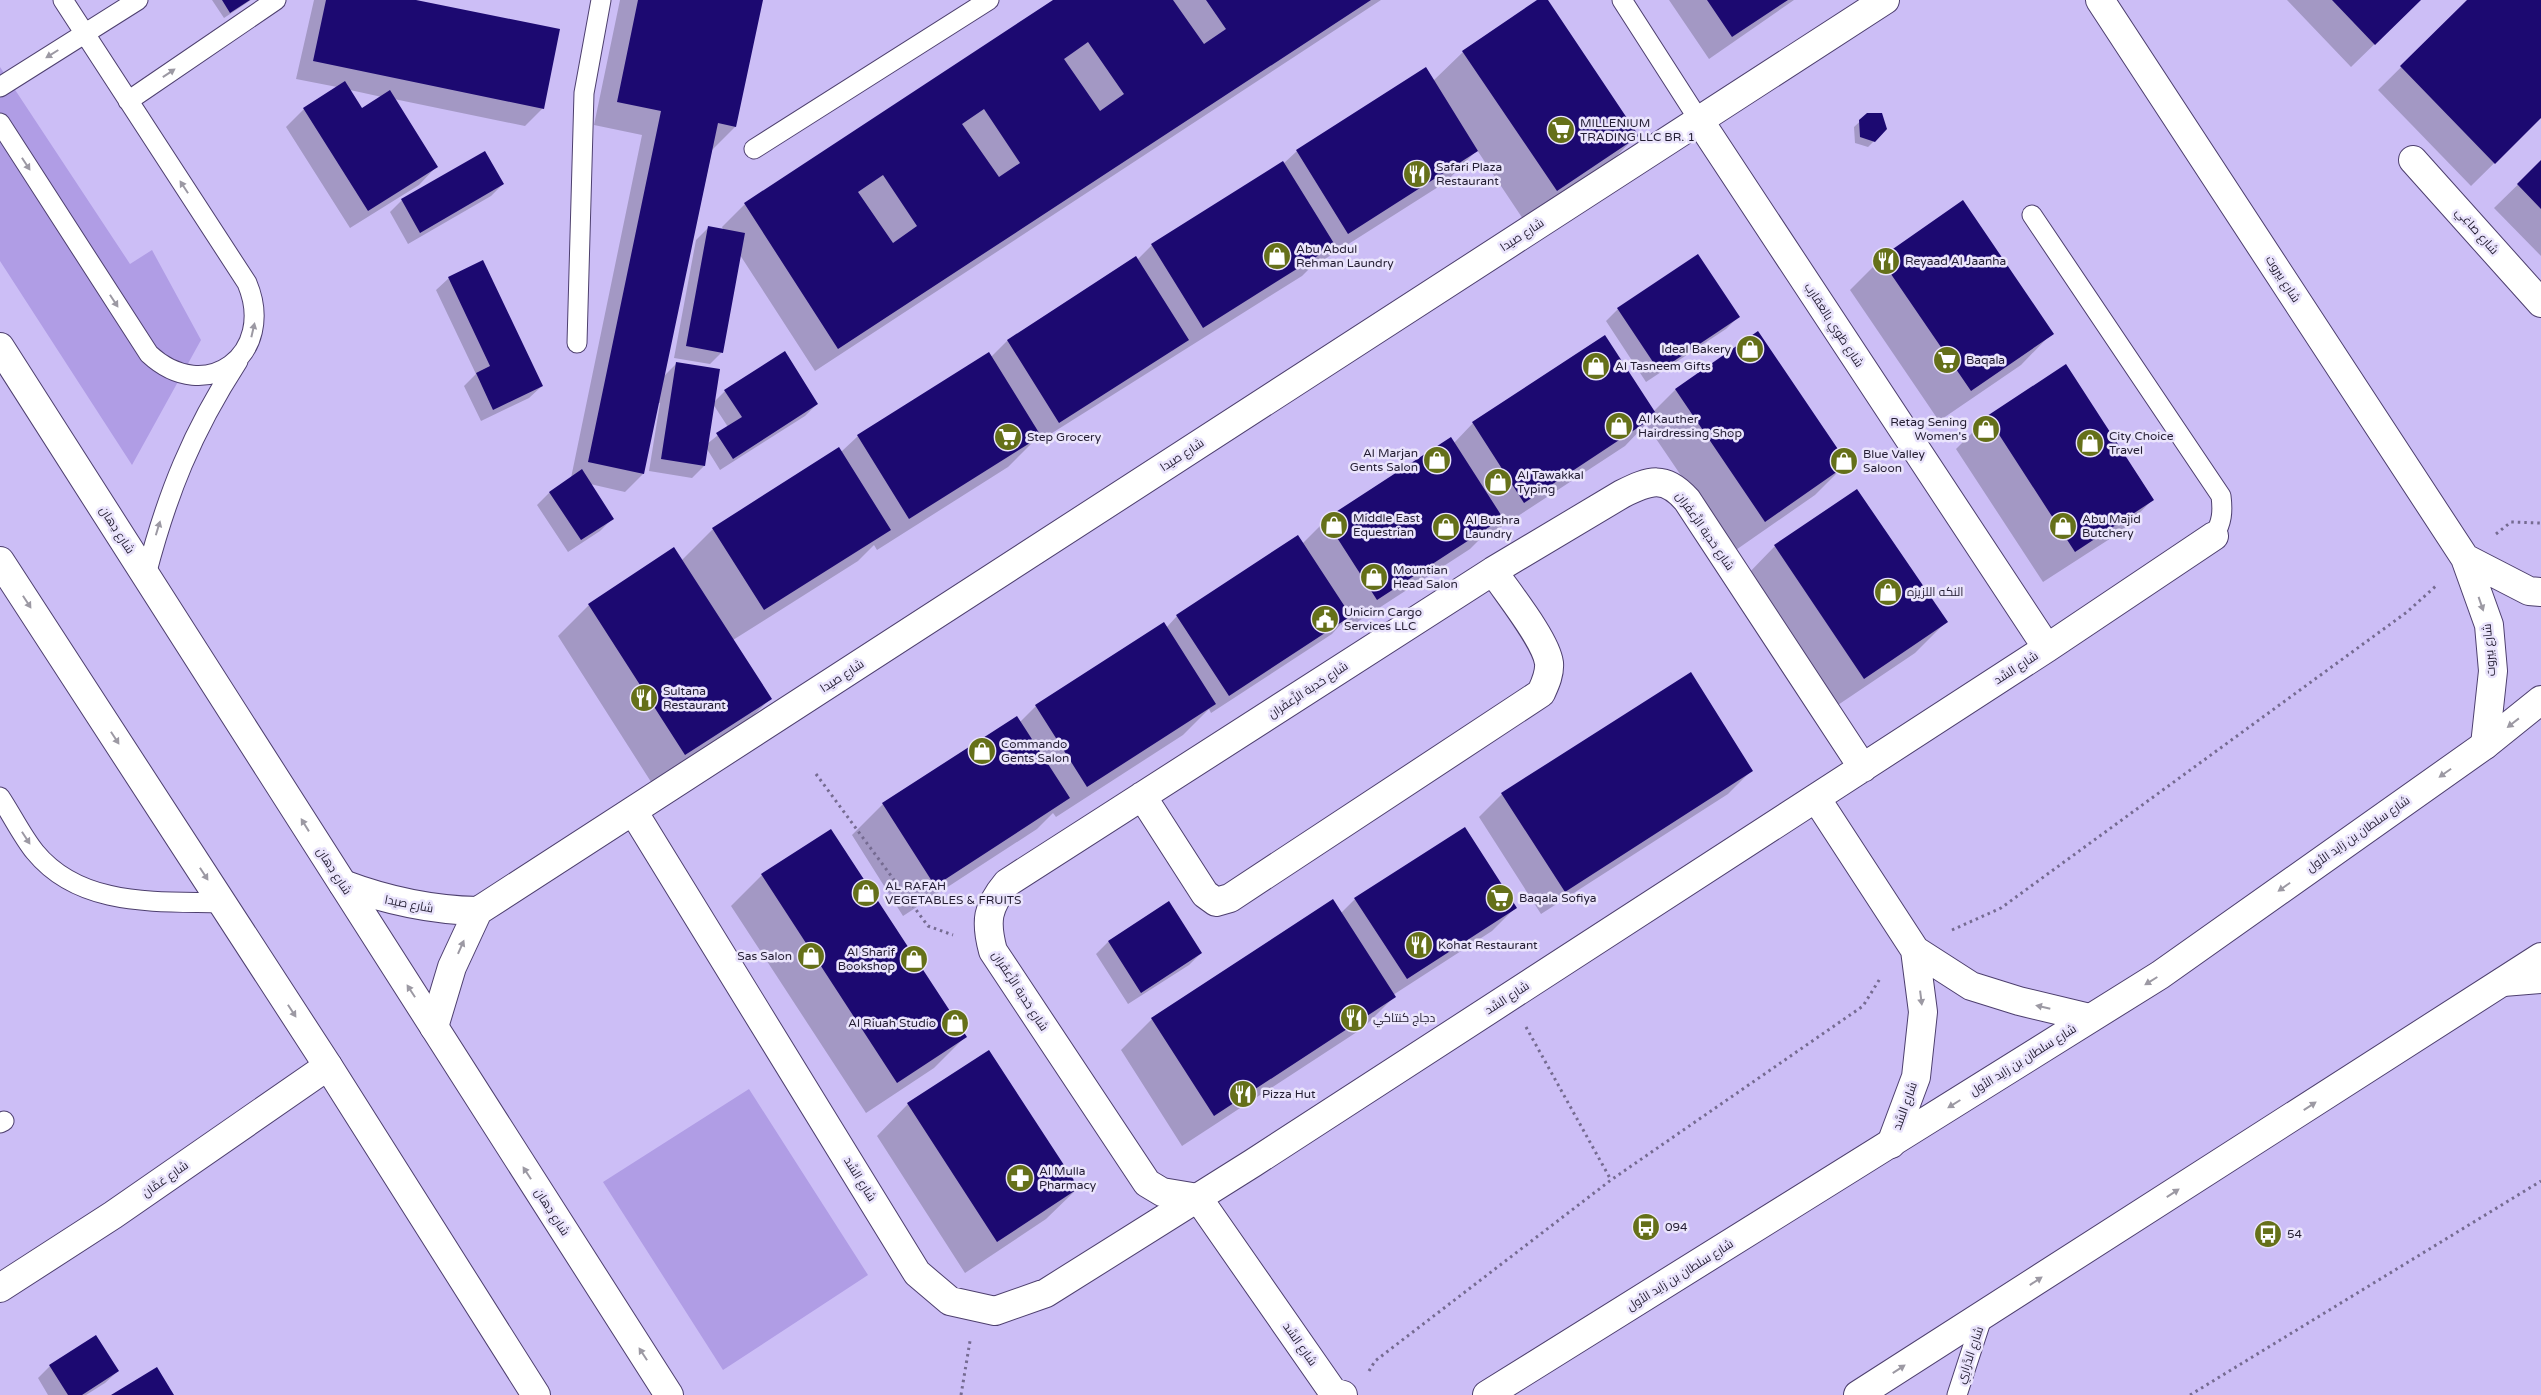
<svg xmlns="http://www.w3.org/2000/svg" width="2541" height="1395" viewBox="0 0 2541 1395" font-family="'Varela Round',Cairo,sans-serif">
  <rect width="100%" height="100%" fill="#ccbef6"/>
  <path fill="#b09de5" d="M 0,67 L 130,264 L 152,250 L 201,340 L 132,465 L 0,261 Z
    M 749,1089 L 868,1275 L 723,1370 L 603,1182 Z"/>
  <path fill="#0003" fill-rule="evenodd" d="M 212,0 L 251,0 L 224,18 Z
    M 314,0 L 410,0 L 543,108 L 525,126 L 394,99 L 436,167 L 419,185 L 350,228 L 286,127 L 304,109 L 337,87 L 296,79 ZM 350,90 L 382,97 L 362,110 Z
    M 620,0 L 761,0 L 735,127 L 712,150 L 663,377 L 676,364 L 713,403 L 725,391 L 817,404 L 805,416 L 720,470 L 707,449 L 704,466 L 692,478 L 649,471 L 660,403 L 658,403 L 643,474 L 625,492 L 590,484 L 612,519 L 600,531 L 568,552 L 537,505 L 549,493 L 571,478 L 642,135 L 594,125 ZM 713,404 L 728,427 L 707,444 Z
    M 1055,0 L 1381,0 L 815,371 L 740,255 L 722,352 L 710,364 L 674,358 L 696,240 L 708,228 L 724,231 L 722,227 L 745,204 Z
    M 1539,0 L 1546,0 L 1637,135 L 1606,167 L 1525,222 L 1477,150 L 1446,182 L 1317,264 L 1316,262 L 1302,276 L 1041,440 L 1039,436 L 1008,467 L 877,550 L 874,545 L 858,561 L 733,640 L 770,699 L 739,730 L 653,785 L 558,636 L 589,605 L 682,560 L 713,529 L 841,452 L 858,436 L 988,354 L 990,358 L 1007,341 L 1137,260 L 1152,245 L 1283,164 L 1297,151 L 1425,69 L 1433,81 L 1463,52 Z
    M 1669,0 L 1794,0 L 1709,59 Z
    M 2287,0 L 2420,0 L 2351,67 Z
    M 2469,0 L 2541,0 L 2541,117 L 2471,186 L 2378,90 Z
    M 1868,114 L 1874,141 L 1868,147 L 1855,143 L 1854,127 Z
    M 2541,162 L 2541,256 L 2494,208 Z
    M 503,184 L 491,196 L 408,244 L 390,212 L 402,200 Z
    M 1881,259 L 2052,333 L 2021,365 L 1939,421 L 1850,290 Z
    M 449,278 L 542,386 L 529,398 L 481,421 L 464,386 L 476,374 L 436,290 Z
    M 1618,309 L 1738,317 L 1726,329 L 1646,382 L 1606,321 Z
    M 1758,333 L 1846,464 L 1815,495 L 1733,552 L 1646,424 L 1625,446 L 1492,533 L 1490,529 L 1470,549 L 1345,630 L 1341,624 L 1332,634 L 1211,713 L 1209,709 L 1183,735 L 1056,817 L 1053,813 L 1037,829 L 903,916 L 852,835 L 883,804 L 1020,722 L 1036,706 L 1166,628 L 1177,616 L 1302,544 L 1326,520 L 1454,443 L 1473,423 L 1654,411 L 1675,390 Z
    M 2066,366 L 2153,499 L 2122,531 L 2043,582 L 1956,449 L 1988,417 Z
    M 1775,546 L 1946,622 L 1915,653 L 1832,709 L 1744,578 Z
    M 1751,771 L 1728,794 L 1541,914 L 1479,817 L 1502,794 Z
    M 762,875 L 965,1037 L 934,1068 L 866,1113 L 731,906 Z
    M 1355,899 L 1515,908 L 1492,931 L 1393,995 L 1394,997 L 1363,1028 L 1182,1146 L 1121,1050 L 1152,1019 L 1341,913 Z
    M 1108,942 L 1201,953 L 1189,965 L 1128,1004 L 1096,954 Z
    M 989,1051 L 1078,1188 L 1046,1219 L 965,1273 L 877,1136 L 908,1104 Z
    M 50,1366 L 118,1371 L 105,1383 L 86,1395 L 48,1395 L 38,1378 Z"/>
  <path fill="#1c0971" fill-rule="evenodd" d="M 222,0 L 250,0 L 230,13 Z
    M 326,0 L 416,0 L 560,29 L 544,109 L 313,61 Z
    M 638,0 L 763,0 L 736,127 L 718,123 L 644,474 L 588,462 L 661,111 L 617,102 Z
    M 1053,0 L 1173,0 L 1204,44 L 1226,29 L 1206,0 L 1371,0 L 838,349 L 744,203 ZM 1088,42 L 1124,94 L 1100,111 L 1064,59 ZM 984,109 L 1020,163 L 999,177 L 962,124 ZM 883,175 L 917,226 L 893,243 L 858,192 Z
    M 1537,0 L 1548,0 L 1639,136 L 1557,191 L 1462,51 Z
    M 1707,0 L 1788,0 L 1732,37 Z
    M 2332,0 L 2421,0 L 2375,45 Z
    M 2467,0 L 2541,0 L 2541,118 L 2495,164 L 2400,66 Z
    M 1426,67 L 1478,151 L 1348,234 L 1296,150 Z
    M 345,81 L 362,108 L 390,90 L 438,167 L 368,211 L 303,108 Z
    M 1867,113 L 1882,113 L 1887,129 L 1875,142 L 1860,137 L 1859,120 Z
    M 485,151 L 504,184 L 420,233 L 401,199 Z
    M 2541,160 L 2541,209 L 2517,184 Z
    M 1283,161 L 1335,245 L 1203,328 L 1151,244 Z
    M 1963,200 L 2054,334 L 1971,391 L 1880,258 Z
    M 708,226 L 745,233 L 723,353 L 686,346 Z
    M 1698,254 L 1740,317 L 1659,371 L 1617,308 Z
    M 1136,256 L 1189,340 L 1059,423 L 1007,340 Z
    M 483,260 L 543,386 L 493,410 L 476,373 L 490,366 L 448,277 Z
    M 1758,331 L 1848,464 L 1765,522 L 1675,389 Z
    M 1605,335 L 1657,415 L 1524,503 L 1472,422 Z
    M 785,351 L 818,404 L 733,459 L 716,433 L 742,417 L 724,390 Z
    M 989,352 L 1041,436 L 909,519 L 857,435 Z
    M 676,362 L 720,369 L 705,466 L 661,459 Z
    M 2066,364 L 2154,500 L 2075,552 L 1987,416 Z
    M 1451,437 L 1503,518 L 1377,600 L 1325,519 Z
    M 839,447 L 891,530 L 764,610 L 712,528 Z
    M 582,469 L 614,519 L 581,540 L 549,492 Z
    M 1857,489 L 1948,622 L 1864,679 L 1774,545 Z
    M 1298,535 L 1351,616 L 1229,696 L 1176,615 Z
    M 674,547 L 772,699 L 685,755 L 588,604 Z
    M 1164,622 L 1216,704 L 1087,787 L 1035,705 Z
    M 1691,672 L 1753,771 L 1565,892 L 1501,793 Z
    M 1017,716 L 1070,798 L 935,886 L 882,803 Z
    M 1465,827 L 1517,908 L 1407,979 L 1354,898 Z
    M 831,829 L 967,1037 L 897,1083 L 761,874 Z
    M 1333,899 L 1396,997 L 1214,1116 L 1151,1018 Z
    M 1169,901 L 1202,953 L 1141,993 L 1108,941 Z
    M 989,1050 L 1079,1188 L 997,1242 L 907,1103 Z
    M 96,1335 L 119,1371 L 82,1395 L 68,1395 L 49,1365 Z
    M 157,1367 L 174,1395 L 111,1395 Z"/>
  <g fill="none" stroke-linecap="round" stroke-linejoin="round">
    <g stroke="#4d3f6e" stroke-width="21">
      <path id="lane" d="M 1622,0 L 1699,120
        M 0,87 L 138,0
        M 128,101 L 276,0
        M 0,123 L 149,354 C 206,407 277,354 247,283 L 63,0
        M 754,149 L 989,0
        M 2032,215 L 2221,496 C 2223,512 2222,522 2214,536
        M 577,343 L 584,93 L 601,0
        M 146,575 C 167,494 192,432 238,361
        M 0,797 C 12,815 22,836 35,852 C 81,908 158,901 222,903
        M 0,1123 L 4,1121
        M 1957,1395 L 1983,1315"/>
    </g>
    <g stroke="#4d3f6e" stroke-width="30">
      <path id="street" d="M 2100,0 L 2465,558 L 2489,625 L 2493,671 L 2485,745
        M 1699,120 L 2047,648
        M 2413,160 L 2541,303
        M 2465,558 L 2529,591 L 2541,592
        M 1142,796 L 1205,894 L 1216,902 L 1230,898 L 1541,693 C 1545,684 1550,674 1549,663 C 1546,640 1507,592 1493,571
        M 1816,798 L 1915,950 L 1971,986 L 2019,1001 L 2090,1018
        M 633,811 L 917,1273 L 950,1301 L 995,1311 L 1046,1293 L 1253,1163 L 2047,648 L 2214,536
        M 343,884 C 388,901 430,910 478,911
        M 434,1027 L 452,967 L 478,911 L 1885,0
        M 1891,1144 L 1916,1077 L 1923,1012 L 1915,950
        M 0,1288 L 113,1215 L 328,1066
        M 1343,1395 L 1333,1392 L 1198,1198 L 1162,1192 L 1147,1183 L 993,951 C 985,921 987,907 1007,883 L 1493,571 L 1622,494 C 1650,480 1665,475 1687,500 L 1863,768"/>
    </g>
    <g stroke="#4d3f6e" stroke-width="30">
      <path id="secondary" d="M 0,347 L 669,1395
        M 0,561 L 328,1066 L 536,1395
        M 2503,982 L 2541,979"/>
    </g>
    <g stroke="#4d3f6e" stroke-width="30">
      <path id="primary" d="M 1487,1395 L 2160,975 L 2485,745 L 2541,700
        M 1858,1395 L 2541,957"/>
    </g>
    <path stroke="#756b91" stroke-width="3" stroke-dasharray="2.5 4" stroke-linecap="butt" d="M 2496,534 L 2511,522 L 2541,523
      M 816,774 L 928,926 L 953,935
      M 1952,930 L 2001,908 L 2407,612 L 2437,585
      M 1526,1027 L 1611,1180
      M 1369,1371 L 1375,1361 L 1611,1180 L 1863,1006 L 1881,977
      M 961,1395 L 970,1341
      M 2190,1395 L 2541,1181"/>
    <use href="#lane" stroke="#fff" stroke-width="19"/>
    <use href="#street" stroke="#fff" stroke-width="28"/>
    <use href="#secondary" stroke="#fff" stroke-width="28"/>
    <use href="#primary" stroke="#fff" stroke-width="28"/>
  </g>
  <defs><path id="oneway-solid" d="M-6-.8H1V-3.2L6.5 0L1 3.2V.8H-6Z" transform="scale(1.25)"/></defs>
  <g fill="#9c99a3">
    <use href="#oneway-solid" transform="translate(52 54) rotate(148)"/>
    <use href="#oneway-solid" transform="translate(169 73) rotate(-34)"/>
    <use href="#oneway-solid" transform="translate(26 164) rotate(57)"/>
    <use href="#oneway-solid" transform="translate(184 187) rotate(-123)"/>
    <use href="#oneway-solid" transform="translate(114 301) rotate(57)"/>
    <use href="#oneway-solid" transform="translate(253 330) rotate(-77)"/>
    <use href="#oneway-solid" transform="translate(158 528) rotate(-73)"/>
    <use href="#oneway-solid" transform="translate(27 602) rotate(57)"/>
    <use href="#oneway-solid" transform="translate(2481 604) rotate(71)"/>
    <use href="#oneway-solid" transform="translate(2513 723) rotate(142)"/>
    <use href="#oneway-solid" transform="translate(115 738) rotate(57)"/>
    <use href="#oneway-solid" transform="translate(2445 773) rotate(145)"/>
    <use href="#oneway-solid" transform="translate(305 825) rotate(-122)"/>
    <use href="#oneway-solid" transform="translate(26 838) rotate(57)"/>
    <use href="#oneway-solid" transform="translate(204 874) rotate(57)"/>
    <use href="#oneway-solid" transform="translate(2284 887) rotate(145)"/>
    <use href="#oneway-solid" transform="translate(461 947) rotate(-66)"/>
    <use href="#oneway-solid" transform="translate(2151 981) rotate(148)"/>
    <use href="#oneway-solid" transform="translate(411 991) rotate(-123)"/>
    <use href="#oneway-solid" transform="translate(1921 998) rotate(83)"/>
    <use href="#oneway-solid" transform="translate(2043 1007) rotate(-167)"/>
    <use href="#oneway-solid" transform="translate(292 1011) rotate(57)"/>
    <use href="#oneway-solid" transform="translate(1954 1104) rotate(148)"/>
    <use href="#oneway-solid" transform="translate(2310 1106) rotate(-33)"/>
    <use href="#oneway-solid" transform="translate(527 1173) rotate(-123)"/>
    <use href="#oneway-solid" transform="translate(2173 1193) rotate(-33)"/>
    <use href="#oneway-solid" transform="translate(2036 1281) rotate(-33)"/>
    <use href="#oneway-solid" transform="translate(643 1354) rotate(-123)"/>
    <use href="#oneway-solid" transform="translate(1899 1369) rotate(-33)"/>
  </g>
  <defs>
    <g id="supermarket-disc" transform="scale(1.4375)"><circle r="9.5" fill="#657019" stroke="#eae4fc"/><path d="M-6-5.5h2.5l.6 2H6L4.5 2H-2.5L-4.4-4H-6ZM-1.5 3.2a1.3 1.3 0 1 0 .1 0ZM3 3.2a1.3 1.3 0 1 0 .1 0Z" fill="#fff"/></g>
    <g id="restaurant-disc" transform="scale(1.4375)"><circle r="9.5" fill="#657019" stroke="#eae4fc"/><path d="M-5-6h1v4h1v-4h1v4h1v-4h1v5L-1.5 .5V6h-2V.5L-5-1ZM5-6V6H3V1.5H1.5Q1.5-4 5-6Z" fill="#fff"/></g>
    <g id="shop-disc" transform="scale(1.4375)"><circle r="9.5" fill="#657019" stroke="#eae4fc"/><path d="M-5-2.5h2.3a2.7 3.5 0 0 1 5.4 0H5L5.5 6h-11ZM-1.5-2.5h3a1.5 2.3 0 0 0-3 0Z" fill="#fff"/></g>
    <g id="civic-disc" transform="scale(1.4375)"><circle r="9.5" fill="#657019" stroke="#eae4fc"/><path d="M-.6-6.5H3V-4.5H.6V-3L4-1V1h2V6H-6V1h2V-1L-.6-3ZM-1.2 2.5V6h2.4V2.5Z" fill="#fff"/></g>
    <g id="pharmacy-disc" transform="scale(1.4375)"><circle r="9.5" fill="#657019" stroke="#eae4fc"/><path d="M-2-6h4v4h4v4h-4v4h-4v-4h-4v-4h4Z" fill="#fff"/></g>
    <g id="bus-disc" transform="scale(1.4375)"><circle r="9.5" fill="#657019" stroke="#eae4fc"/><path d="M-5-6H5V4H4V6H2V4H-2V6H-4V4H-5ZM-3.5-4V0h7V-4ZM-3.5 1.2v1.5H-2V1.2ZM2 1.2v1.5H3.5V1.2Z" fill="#fff"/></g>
  </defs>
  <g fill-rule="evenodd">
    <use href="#supermarket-disc" x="1561" y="130"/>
    <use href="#restaurant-disc" x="1417" y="174"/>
    <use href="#shop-disc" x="1277" y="256"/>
    <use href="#restaurant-disc" x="1886" y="261"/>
    <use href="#shop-disc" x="1750" y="349"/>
    <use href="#supermarket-disc" x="1947" y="360"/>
    <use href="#shop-disc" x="1596" y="366"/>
    <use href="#shop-disc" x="1619" y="426"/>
    <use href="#shop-disc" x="1986" y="429"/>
    <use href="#supermarket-disc" x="1008" y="437"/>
    <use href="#shop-disc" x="2090" y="443"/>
    <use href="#shop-disc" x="1437" y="460"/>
    <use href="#shop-disc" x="1844" y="461"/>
    <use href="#shop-disc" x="1498" y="482"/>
    <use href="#shop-disc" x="1334" y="525"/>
    <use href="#shop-disc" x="2063" y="526"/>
    <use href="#shop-disc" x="1446" y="527"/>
    <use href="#shop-disc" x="1374" y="577"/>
    <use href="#shop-disc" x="1888" y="592"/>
    <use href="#civic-disc" x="1325" y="619"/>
    <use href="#restaurant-disc" x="644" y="698"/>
    <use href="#shop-disc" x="982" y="751"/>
    <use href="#shop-disc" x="866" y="893"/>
    <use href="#supermarket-disc" x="1500" y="898"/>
    <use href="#restaurant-disc" x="1419" y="945"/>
    <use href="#shop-disc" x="811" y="956"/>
    <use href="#shop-disc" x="914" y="959"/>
    <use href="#restaurant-disc" x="1354" y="1018"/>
    <use href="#shop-disc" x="955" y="1023"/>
    <use href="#restaurant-disc" x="1243" y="1094"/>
    <use href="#pharmacy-disc" x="1020" y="1178"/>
    <use href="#bus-disc" x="1646" y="1227"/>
    <use href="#bus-disc" x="2268" y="1234"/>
  </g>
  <g text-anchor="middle" stroke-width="5" stroke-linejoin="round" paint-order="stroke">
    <g font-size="12" fill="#231d32" stroke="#eae4fc" text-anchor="start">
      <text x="1580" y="127">MILLENIUM<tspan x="1580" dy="14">TRADING LLC BR. 1</tspan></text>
      <text x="1436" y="171">Safari Plaza<tspan x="1436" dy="14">Restaurant</tspan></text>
      <text x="1296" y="253">Abu Abdul<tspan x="1296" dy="14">Rehman Laundry</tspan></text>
      <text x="1905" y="265">Reyaad Al Jaanha</text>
      <text x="1731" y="353" text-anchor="end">Ideal Bakery</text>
      <text x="1966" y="364">Baqala</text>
      <text x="1615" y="370">Al Tasneem Gifts</text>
      <text x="1638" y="423">Al Kauther<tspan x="1638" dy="14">Hairdressing Shop</tspan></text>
      <text x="1967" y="426" text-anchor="end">Retag Sening<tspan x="1967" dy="14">Women's</tspan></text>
      <text x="2109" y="440">City Choice<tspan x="2109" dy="14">Travel</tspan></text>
      <text x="1027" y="441">Step Grocery</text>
      <text x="1418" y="457" text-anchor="end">Al Marjan<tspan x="1418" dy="14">Gents Salon</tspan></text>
      <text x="1863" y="458">Blue Valley<tspan x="1863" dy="14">Saloon</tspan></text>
      <text x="1517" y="479">Al Tawakkal<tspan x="1517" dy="14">Typing</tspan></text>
      <text x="1353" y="522">Middle East<tspan x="1353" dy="14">Equestrian</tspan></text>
      <text x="2082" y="523">Abu Majid<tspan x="2082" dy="14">Butchery</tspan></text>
      <text x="1465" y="524">Al Bushra<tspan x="1465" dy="14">Laundry</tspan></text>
      <text x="1393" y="574">Mountian<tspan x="1393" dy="14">Head Salon</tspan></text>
      <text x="1907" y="596">النكه اللزيزه</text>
      <text x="1344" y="616">Unicirn Cargo<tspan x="1344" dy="14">Services LLC</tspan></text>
      <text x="663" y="695">Sultana<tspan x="663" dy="14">Restaurant</tspan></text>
      <text x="1001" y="748">Commando<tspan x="1001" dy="14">Gents Salon</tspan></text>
      <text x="885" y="890">AL RAFAH<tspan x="885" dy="14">VEGETABLES &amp; FRUITS</tspan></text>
      <text x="1519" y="902">Baqala Sofiya</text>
      <text x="1438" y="949">Kohat Restaurant</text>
      <text x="895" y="956" text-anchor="end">Al Sharif<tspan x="895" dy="14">Bookshop</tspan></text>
      <text x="792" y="960" text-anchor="end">Sas Salon</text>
      <text x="1373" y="1022">دجاج كنتاكي</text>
      <text x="936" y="1027" text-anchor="end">Al Riuah Studio</text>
      <text x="1262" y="1098">Pizza Hut</text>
      <text x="1039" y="1175">Al Mulla<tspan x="1039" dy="14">Pharmacy</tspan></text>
      <text x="1665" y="1231">094</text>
      <text x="2287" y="1238">54</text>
    </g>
    <g font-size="12" fill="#231d32" stroke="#eae4fc">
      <text transform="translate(2477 231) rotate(48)" y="4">شارع صاغِي</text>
      <text transform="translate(1522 235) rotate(-33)" y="4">شارع صيدا</text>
      <text transform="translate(2283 279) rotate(57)" y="4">شارع بيروت</text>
      <text transform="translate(1834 325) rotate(57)" y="4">شارع طَوِي بالعَقارب</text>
      <text transform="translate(1182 455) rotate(-33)" y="4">شارع صيدا</text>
      <text transform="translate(117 530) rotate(57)" y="4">شارع دِهان</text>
      <text transform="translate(1705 531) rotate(55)" y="4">شارع حَدبة الزَّعفَران</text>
      <text transform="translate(2489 650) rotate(-95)" y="4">شارع بيروت</text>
      <text transform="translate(2016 668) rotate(-33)" y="4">شارع السَّد</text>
      <text transform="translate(842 676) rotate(-33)" y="4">شارع صيدا</text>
      <text transform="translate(1308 690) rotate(-33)" y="4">شارع حَدبة الزَّعفَران</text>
      <text transform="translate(2358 834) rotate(-35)" y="4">شارع سلطان بن زايد الأول</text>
      <text transform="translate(334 871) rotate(57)" y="4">شارع دِهان</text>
      <text transform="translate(409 904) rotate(11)" y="4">شارع صيدا</text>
      <text transform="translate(1020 991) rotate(57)" y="4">شارع حَدبة الزَّعفَران</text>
      <text transform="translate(1507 998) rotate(-33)" y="4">شارع السَّد</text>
      <text transform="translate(2023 1060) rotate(-32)" y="4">شارع سلطان بن زايد الأول</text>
      <text transform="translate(1905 1106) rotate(-70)" y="4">شارع السَّد</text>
      <text transform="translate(165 1179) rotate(-35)" y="4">شارع عَمَّان</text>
      <text transform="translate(860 1179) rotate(58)" y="4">شارع السَّد</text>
      <text transform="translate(552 1212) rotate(57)" y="4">شارع دِهان</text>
      <text transform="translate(1680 1275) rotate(-32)" y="4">شارع سلطان بن زايد الأول</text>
      <text transform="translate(1300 1344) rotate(55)" y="4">شارع السَّد</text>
      <text transform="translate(1970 1355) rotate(-71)" y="4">شارع الدَّرارِي</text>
    </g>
  </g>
</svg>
